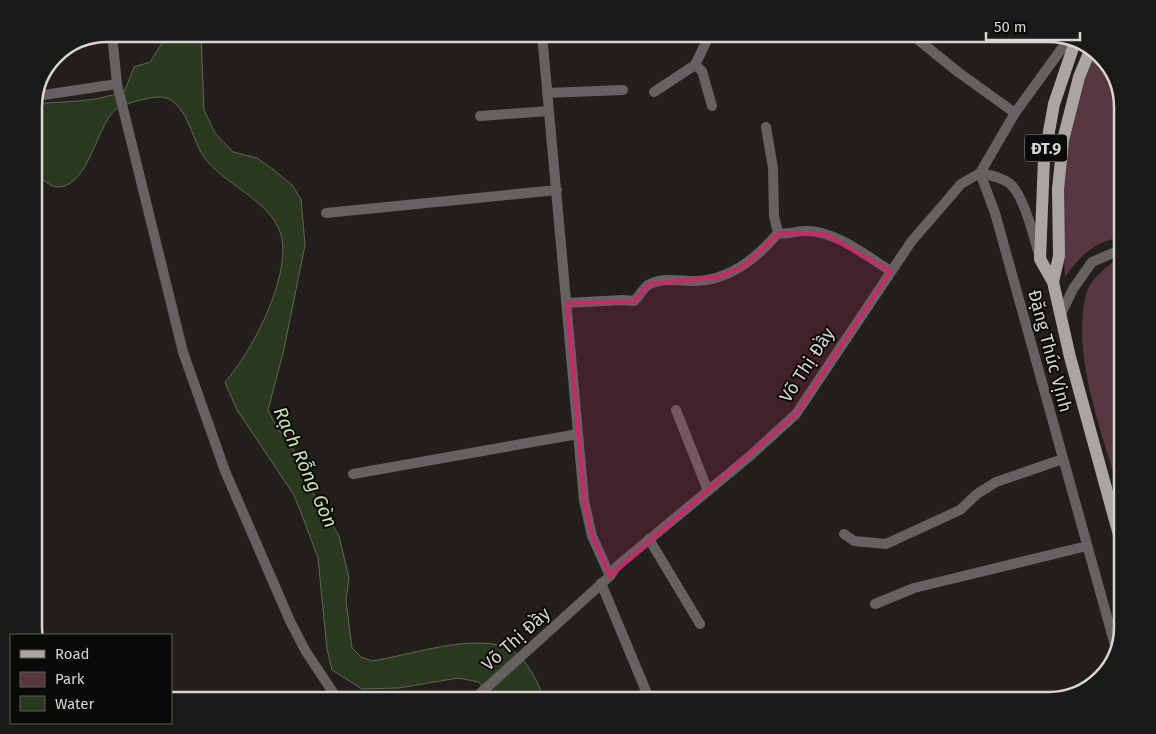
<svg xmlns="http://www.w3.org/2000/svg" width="1156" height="734" viewBox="0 0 1156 734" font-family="'Fira Sans',sans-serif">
  <rect width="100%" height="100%" fill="#231f1c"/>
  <path fill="#573840" d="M 1094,51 L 1113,71 L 1122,103 L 1122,237 C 1095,241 1080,256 1065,277 L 1061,193 L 1069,123 Z
    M 1113,262 L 1122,262 L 1122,502 C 1105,440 1072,362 1085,298 C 1088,282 1101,271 1113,262 Z"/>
  <path fill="#2b391f" stroke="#5f6855" d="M 168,34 L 201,34 L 204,110 L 215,133 L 233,152 L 257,158 L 274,170 L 292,185 L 301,199 L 305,245 L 284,349 L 268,410 L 276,426 L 293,449 L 305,470 L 312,491 L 339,536 L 349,578 L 346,600 L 352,648 L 361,657 L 372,661 C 408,656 477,631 511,650 C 528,660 538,683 545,700 L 490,700 L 479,682 L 458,678 L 399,688 L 362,689 L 332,670 L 327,649 L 318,558 L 305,523 L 294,495 L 237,410 L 225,382 C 251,354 298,266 278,227 C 263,197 224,184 204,157 C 192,141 186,96 159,97 C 150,97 122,104 116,109 C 96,126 90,183 60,187 C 52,189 40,177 34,173 L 34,104 C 63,101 98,103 125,90 L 134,67 L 150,62 Z"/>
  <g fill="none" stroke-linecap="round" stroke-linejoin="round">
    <path stroke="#656261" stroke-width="10" d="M 112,34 L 117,84 L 183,352 L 225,471 L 290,621 L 305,650 L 338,700
      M 542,34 L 584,500 L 592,536 L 610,576
      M 710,34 L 695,65 L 702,71 L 712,106
      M 911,34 L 958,72 L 1015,113
      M 654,92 L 695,65
      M 547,93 L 623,90
      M 37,96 L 117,84
      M 480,116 L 549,111
      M 766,127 L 773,168 L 774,216 L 778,233 C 788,235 795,231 805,231 C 835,230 866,256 891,271
      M 980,173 L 995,213 L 1116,649
      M 326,213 L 557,190
      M 567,303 L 623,300 L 634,301 C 639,297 644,286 650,284 C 664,277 680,281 696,281 C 730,280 757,258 778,233
      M 1060,316 L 1073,289 L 1092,262 L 1122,249
      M 676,410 L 708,491
      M 353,474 L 578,434
      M 844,534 L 854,541 L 886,544 L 960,510 L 977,494 L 996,482 L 1063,459
      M 649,539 L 700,624
      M 601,583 L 646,691
      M 875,604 L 914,588 L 1087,546"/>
    <path stroke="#656261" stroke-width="10" d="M 980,173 C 990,175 1001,177 1009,183 C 1024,194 1033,236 1039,254
      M 473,700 L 610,576 L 616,567 L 750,456 L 796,414 L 911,242 L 961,184 L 980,173 L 1015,113 L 1068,40"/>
    <path stroke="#aaa5a3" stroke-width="12" d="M 1075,42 L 1054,104 L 1044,159 L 1040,259 L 1053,282 L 1070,357 L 1122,546
      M 1053,282 L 1059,256 L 1058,189 L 1063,140 L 1079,77 L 1091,48"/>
  </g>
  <path fill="#c42b67" fill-opacity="0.2" stroke="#c42b67" stroke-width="4" stroke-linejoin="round" d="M 778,233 L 825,234 L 891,271 L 796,414 L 610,576 L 592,536 L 584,500 L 567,303 L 634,301 L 648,284 L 720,276 L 745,265 Z"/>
  <g text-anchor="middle" stroke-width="4" stroke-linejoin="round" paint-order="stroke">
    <rect fill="#0b0a08" stroke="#9a9996" stroke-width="1" x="1025" y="134.5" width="42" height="27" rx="4"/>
    <g font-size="16" font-weight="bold" fill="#d8d6d3">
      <text x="1046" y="154">ĐT.9</text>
    </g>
    <g font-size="18" fill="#d8d6d3" stroke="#0b0a08">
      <text transform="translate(1050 351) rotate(75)" y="6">Đặng Thúc Vịnh</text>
      <text transform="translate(807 365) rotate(-57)" y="6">Võ Thị Đầy</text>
      <text transform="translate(516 639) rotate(-42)" y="6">Võ Thị Đầy</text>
    </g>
    <g font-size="19" font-style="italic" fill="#c4e2ac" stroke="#0b0a08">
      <text transform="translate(306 467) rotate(66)" y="7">Rạch Rỗng Gòn</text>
    </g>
  </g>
  <path d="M0 0H1156V734H0ZM107 42H1049A65 65 0 0 1 1114 107V627A65 65 0 0 1 1049 692H107A65 65 0 0 1 42 627V107A65 65 0 0 1 107 42Z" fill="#1b1a18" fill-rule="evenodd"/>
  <path fill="none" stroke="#d8d6d3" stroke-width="2.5" d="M107 42H1049A65 65 0 0 1 1114 107V627A65 65 0 0 1 1049 692H107A65 65 0 0 1 42 627V107A65 65 0 0 1 107 42Z"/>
  <rect x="10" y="634" width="162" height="90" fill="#0b0a08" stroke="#5d5c59"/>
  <rect x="20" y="650" width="25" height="8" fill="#aaa5a3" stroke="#5d5c59"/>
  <text x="55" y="659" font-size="15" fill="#d8d6d3">Road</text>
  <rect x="20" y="672" width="25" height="15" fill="#573840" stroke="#5d5c59"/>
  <text x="55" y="684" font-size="15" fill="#d8d6d3">Park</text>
  <rect x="20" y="696" width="25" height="15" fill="#2b391f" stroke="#5d5c59"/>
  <text x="55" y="709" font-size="15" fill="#d8d6d3">Water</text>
  <path d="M986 32v8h94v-8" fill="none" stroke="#d8d6d3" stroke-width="2.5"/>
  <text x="994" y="32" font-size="15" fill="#d8d6d3" stroke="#0b0a08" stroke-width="4" paint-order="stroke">50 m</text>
</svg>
